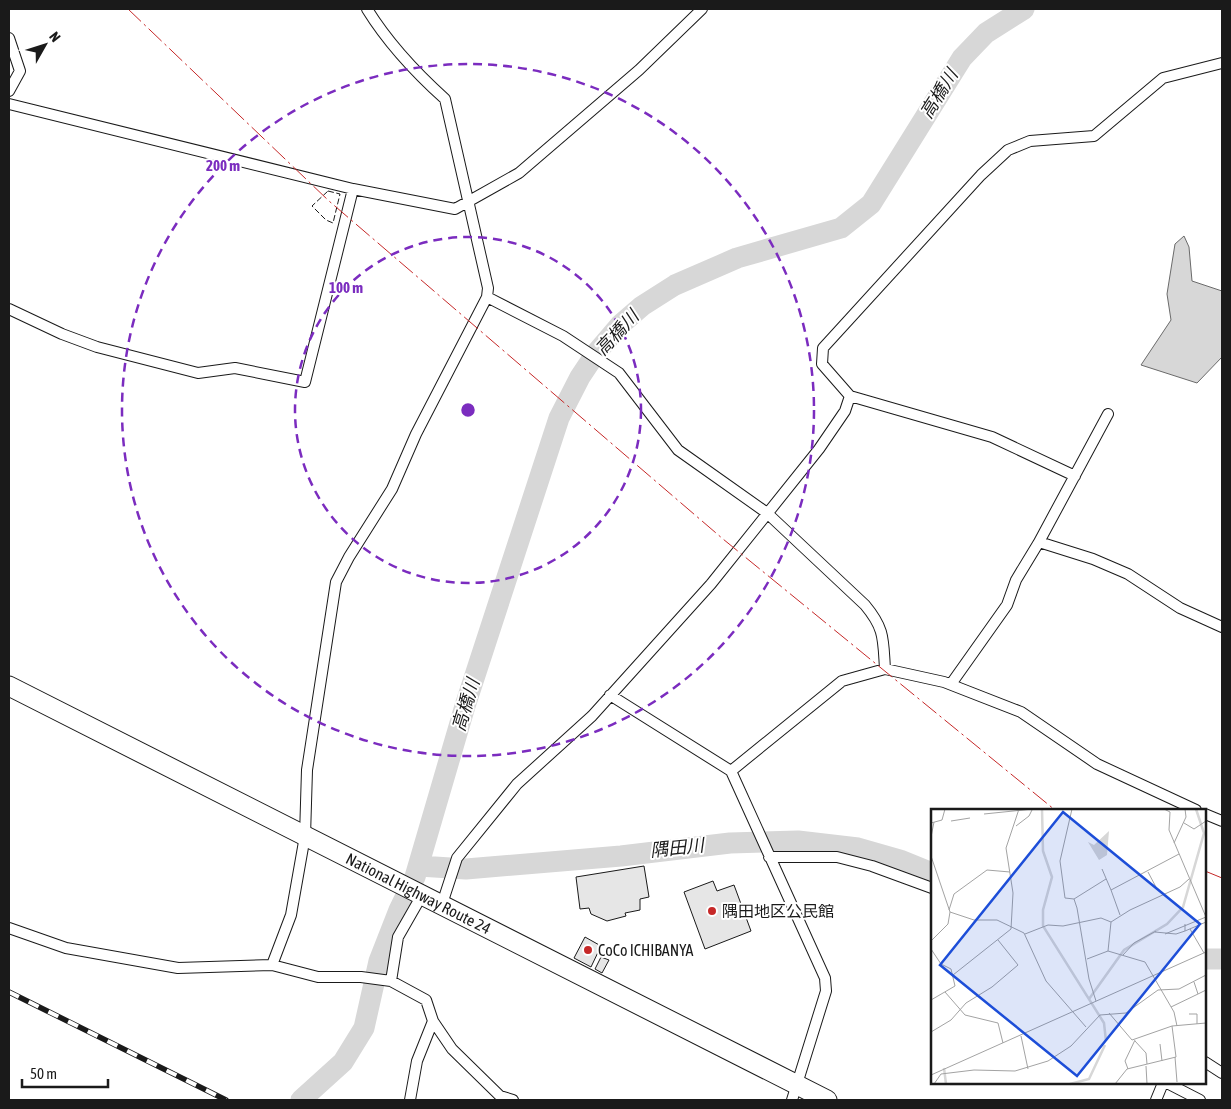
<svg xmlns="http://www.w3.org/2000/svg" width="1231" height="1109" viewBox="0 0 1231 1109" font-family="'Asap Condensed','Noto Sans JP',sans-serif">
  <rect width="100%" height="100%" fill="#fff"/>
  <path fill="#d7d7d7" stroke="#6a6a6a" d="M 1184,236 L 1189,247 L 1192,281 L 1222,291 L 1222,357 L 1197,383 L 1141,365 L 1171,320 L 1167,294 L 1175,244 Z"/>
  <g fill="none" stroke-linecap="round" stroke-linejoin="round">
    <path stroke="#d7d7d7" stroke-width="21" d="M 419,866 L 466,869 L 621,856 L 730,843 L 798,841 L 858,848 L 900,860 L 932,873
      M 1205,959 L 1222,959
      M 301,1100 L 343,1062 L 364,1028 L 379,961 L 399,910 L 415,877 L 465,706 L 559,418 L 580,377 L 596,353 L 620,325 L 642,306 L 675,285 L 737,258 L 841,228 L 871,204 L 962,58 L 986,33 L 1024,9"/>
  </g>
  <path fill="#e6e6e6" stroke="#1a1a1a" d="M 644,866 L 649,897 L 640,899 L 640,910 L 625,913 L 626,916 L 607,921 L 591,914 L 589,908 L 580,909 L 576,877 Z
    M 713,881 L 717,891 L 734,885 L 751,931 L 705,949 L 684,892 Z
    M 585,937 L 601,946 L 591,967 L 574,958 Z
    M 601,957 L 609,960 L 602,973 L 595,969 Z"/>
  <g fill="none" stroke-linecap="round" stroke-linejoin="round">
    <g stroke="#1a1a1a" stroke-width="12">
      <path id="street" d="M 9,38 L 20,71 L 9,91
        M 9,104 L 353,189 L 455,209 L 519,173 L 639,70 L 702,9
        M 487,297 L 563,336 L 619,373 L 678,450 L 767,513 L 865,605 C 885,629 883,639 885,669
        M 9,309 L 62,334 L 97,347 L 198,373 L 235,368 L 305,382 L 353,189
        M 850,396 L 992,437 L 1075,476
        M 1108,414 L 1039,542 L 1093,559 L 1128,574 L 1180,608 L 1222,627
        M 951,684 L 1007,605 L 1016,580 L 1039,542
        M 610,695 L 731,771 L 825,978 L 826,991 L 792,1100
        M 731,771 L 842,681 L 885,669 L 944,682 L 1021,712 L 1097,764 L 1196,810
        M 1205,814 L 1222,821
        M 769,857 L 837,857 L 872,866 L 932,888
        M 442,904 L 457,858 L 517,784 L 592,716 L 711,584 L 819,449 L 845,411 L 850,396 L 822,364 L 823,348 L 981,175 L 1008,150 L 1030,141 L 1094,136 L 1163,78 L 1222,63
        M 9,928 L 66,948 L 178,968 L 272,965 L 318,977 L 361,977 L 391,981 L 426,1000 L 433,1021 L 452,1049 L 500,1096 L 513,1100
        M 272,965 L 291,915 L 305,836 L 307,770 L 336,582 L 349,557 L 392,489 L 416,434 L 487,297 L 488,288 L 445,99 C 415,72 388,43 367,9
        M 391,981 L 398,937 L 422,895
        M 1205,1062 L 1222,1073
        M 1167,1083 L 1200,1100
        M 410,1100 L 417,1061 L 433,1021
        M 1156,1100 L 1163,1083"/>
    </g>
    <g stroke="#1a1a1a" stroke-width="21">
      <g id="highway">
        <path id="s1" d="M 9,686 L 827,1100"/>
      </g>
    </g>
    <use href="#street" stroke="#fff" stroke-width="10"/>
    <use href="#highway" stroke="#fff" stroke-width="19"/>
    <g stroke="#1a1a1a" stroke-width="5.5">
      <path id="rail" d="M 9,992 L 226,1100"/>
    </g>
    <use href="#rail" stroke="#fff" stroke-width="4" stroke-dasharray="11" stroke-linecap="butt"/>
    <path stroke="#1a1a1a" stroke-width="1" stroke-dasharray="6 2.5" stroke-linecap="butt" d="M 328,191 L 340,194 L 333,223 L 326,220 L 312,206 Z"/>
    <path stroke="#c62828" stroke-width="1" stroke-dasharray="18 4 2.5 4" stroke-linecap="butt" d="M 128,9 L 329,201 L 723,539 L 1055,810
      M 1205,871 L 1222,878"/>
  </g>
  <g fill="none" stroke="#7b2cbf" stroke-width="2.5" stroke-dasharray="9 6">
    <circle cx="468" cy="410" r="173"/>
    <circle cx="468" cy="410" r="346"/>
  </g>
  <g fill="#c62828" stroke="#fff" stroke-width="2">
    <circle cx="712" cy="911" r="5"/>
    <circle cx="588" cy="950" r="5"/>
  </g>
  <g text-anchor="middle" stroke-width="4" stroke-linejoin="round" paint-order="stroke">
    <g font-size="16" fill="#1a1a1a" stroke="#fff">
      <text dy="6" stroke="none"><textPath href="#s1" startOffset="459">National Highway Route 24</textPath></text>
    </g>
    <g font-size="16" fill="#1a1a1a" stroke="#fff" text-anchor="start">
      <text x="722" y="917">隅田地区公民館</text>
      <text x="598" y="956">CoCo ICHIBANYA</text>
    </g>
    <g font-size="18" font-style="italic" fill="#1a1a1a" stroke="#fff">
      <text transform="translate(939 94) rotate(-58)" y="6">高橋川</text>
      <text transform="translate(617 333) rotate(-47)" y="6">高橋川</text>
      <text transform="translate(466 705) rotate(-73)" y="6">高橋川</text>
      <text transform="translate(677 848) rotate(-6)" y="6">隅田川</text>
    </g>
  </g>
  <g transform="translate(931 809)">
    <rect width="275" height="275" fill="#fff"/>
    <path d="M 178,22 L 176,46 L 168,51 L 157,33 L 163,36 Z" fill="#d7d7d7"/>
    <path fill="none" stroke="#d7d7d7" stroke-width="2.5" d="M 111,0 L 112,42 L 121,68 L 112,101 L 112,117 L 173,214 L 175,232M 158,190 L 193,141 L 236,115 L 252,98 L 273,24 L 265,0M 13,259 L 15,275M 19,275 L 39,275M 139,275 L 158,270 L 174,236"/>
    <path fill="none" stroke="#a3a3a3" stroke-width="1" d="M 29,0 L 91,0M 141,0 L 129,52 L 134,89 L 143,90 L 146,99 L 158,170 L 165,192M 233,0 L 239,3 L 238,21 L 275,108M 53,5 L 102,0M 20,12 L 39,9M 0,14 L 11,11 L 14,0M 253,14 L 263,20 L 275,12M 85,17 L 98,7 L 101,1M 0,28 L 3,13M 243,34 L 255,8 L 254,0M 0,47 L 19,103 L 17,115 L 0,132M 171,60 L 180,81 L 248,45M 217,63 L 226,80M 180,81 L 189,106M 143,90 L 175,70M 18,101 L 23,85 L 56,61 L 79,63M 19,103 L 43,111 L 66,111 L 93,124 L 115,172 L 155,218M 259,120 L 273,144M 254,122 L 275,113M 224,123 L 245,125 L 254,122 L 254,115M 94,125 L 117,116 L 132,117 L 170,109 L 180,113M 234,125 L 275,108M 0,140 L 10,155 L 20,160 L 24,177 L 0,191M 177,142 L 180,113 L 199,101 L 249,78 L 258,70M 192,146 L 203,134 L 225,122M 156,150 L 177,142 L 214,153 L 243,203 L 246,217M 22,166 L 80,120 L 82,84 L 75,39 L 88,0M 263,173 L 267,185 L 275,181M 14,183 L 34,206 L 67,214 L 72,234M 240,198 L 267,185M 178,204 L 201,231 L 241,217 L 275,214M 258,205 L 266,205 L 266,215M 0,223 L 20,211 L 35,194 L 61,178 L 87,156 L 67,131M 90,227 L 97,260M 204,232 L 215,244 L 216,255M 229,235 L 231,252M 244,248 L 246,273M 215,257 L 216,275M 197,260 L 194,252 L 204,231M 0,266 L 275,143M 3,275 L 10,265 L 43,261 L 84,262 L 117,252 L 140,237 L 169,206 L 195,204 L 227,181 L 248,180 L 275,166M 184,275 L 196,260 L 245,248 L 241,217"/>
    <path fill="#1d4ed8" fill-opacity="0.15" stroke="#1d4ed8" stroke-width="2.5" d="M 132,3 L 269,115 L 146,267 L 9,156 Z"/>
    <rect width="275" height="275" fill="none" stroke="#1a1a1a" stroke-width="2.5"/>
  </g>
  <circle cx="468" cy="410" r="8" fill="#7b2cbf" stroke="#fff" stroke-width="2.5"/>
  <g font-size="15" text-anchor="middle" font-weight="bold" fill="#7b2cbf" stroke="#fff" stroke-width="4" stroke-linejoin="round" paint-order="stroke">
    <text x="223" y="171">200 m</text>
    <text x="346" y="293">100 m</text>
  </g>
  <rect width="1231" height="1109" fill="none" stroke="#1a1a1a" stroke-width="20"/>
  <g transform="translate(45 45) rotate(51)" stroke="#ffffff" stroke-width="4" paint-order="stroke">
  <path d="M0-4L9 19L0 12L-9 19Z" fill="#1a1a1a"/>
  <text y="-8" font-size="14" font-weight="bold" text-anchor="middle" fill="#1a1a1a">N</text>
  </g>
  <path d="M22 1079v8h86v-8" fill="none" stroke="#1a1a1a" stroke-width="2.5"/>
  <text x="30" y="1079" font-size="15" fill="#1a1a1a" stroke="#ffffff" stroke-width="4" paint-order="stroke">50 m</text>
</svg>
